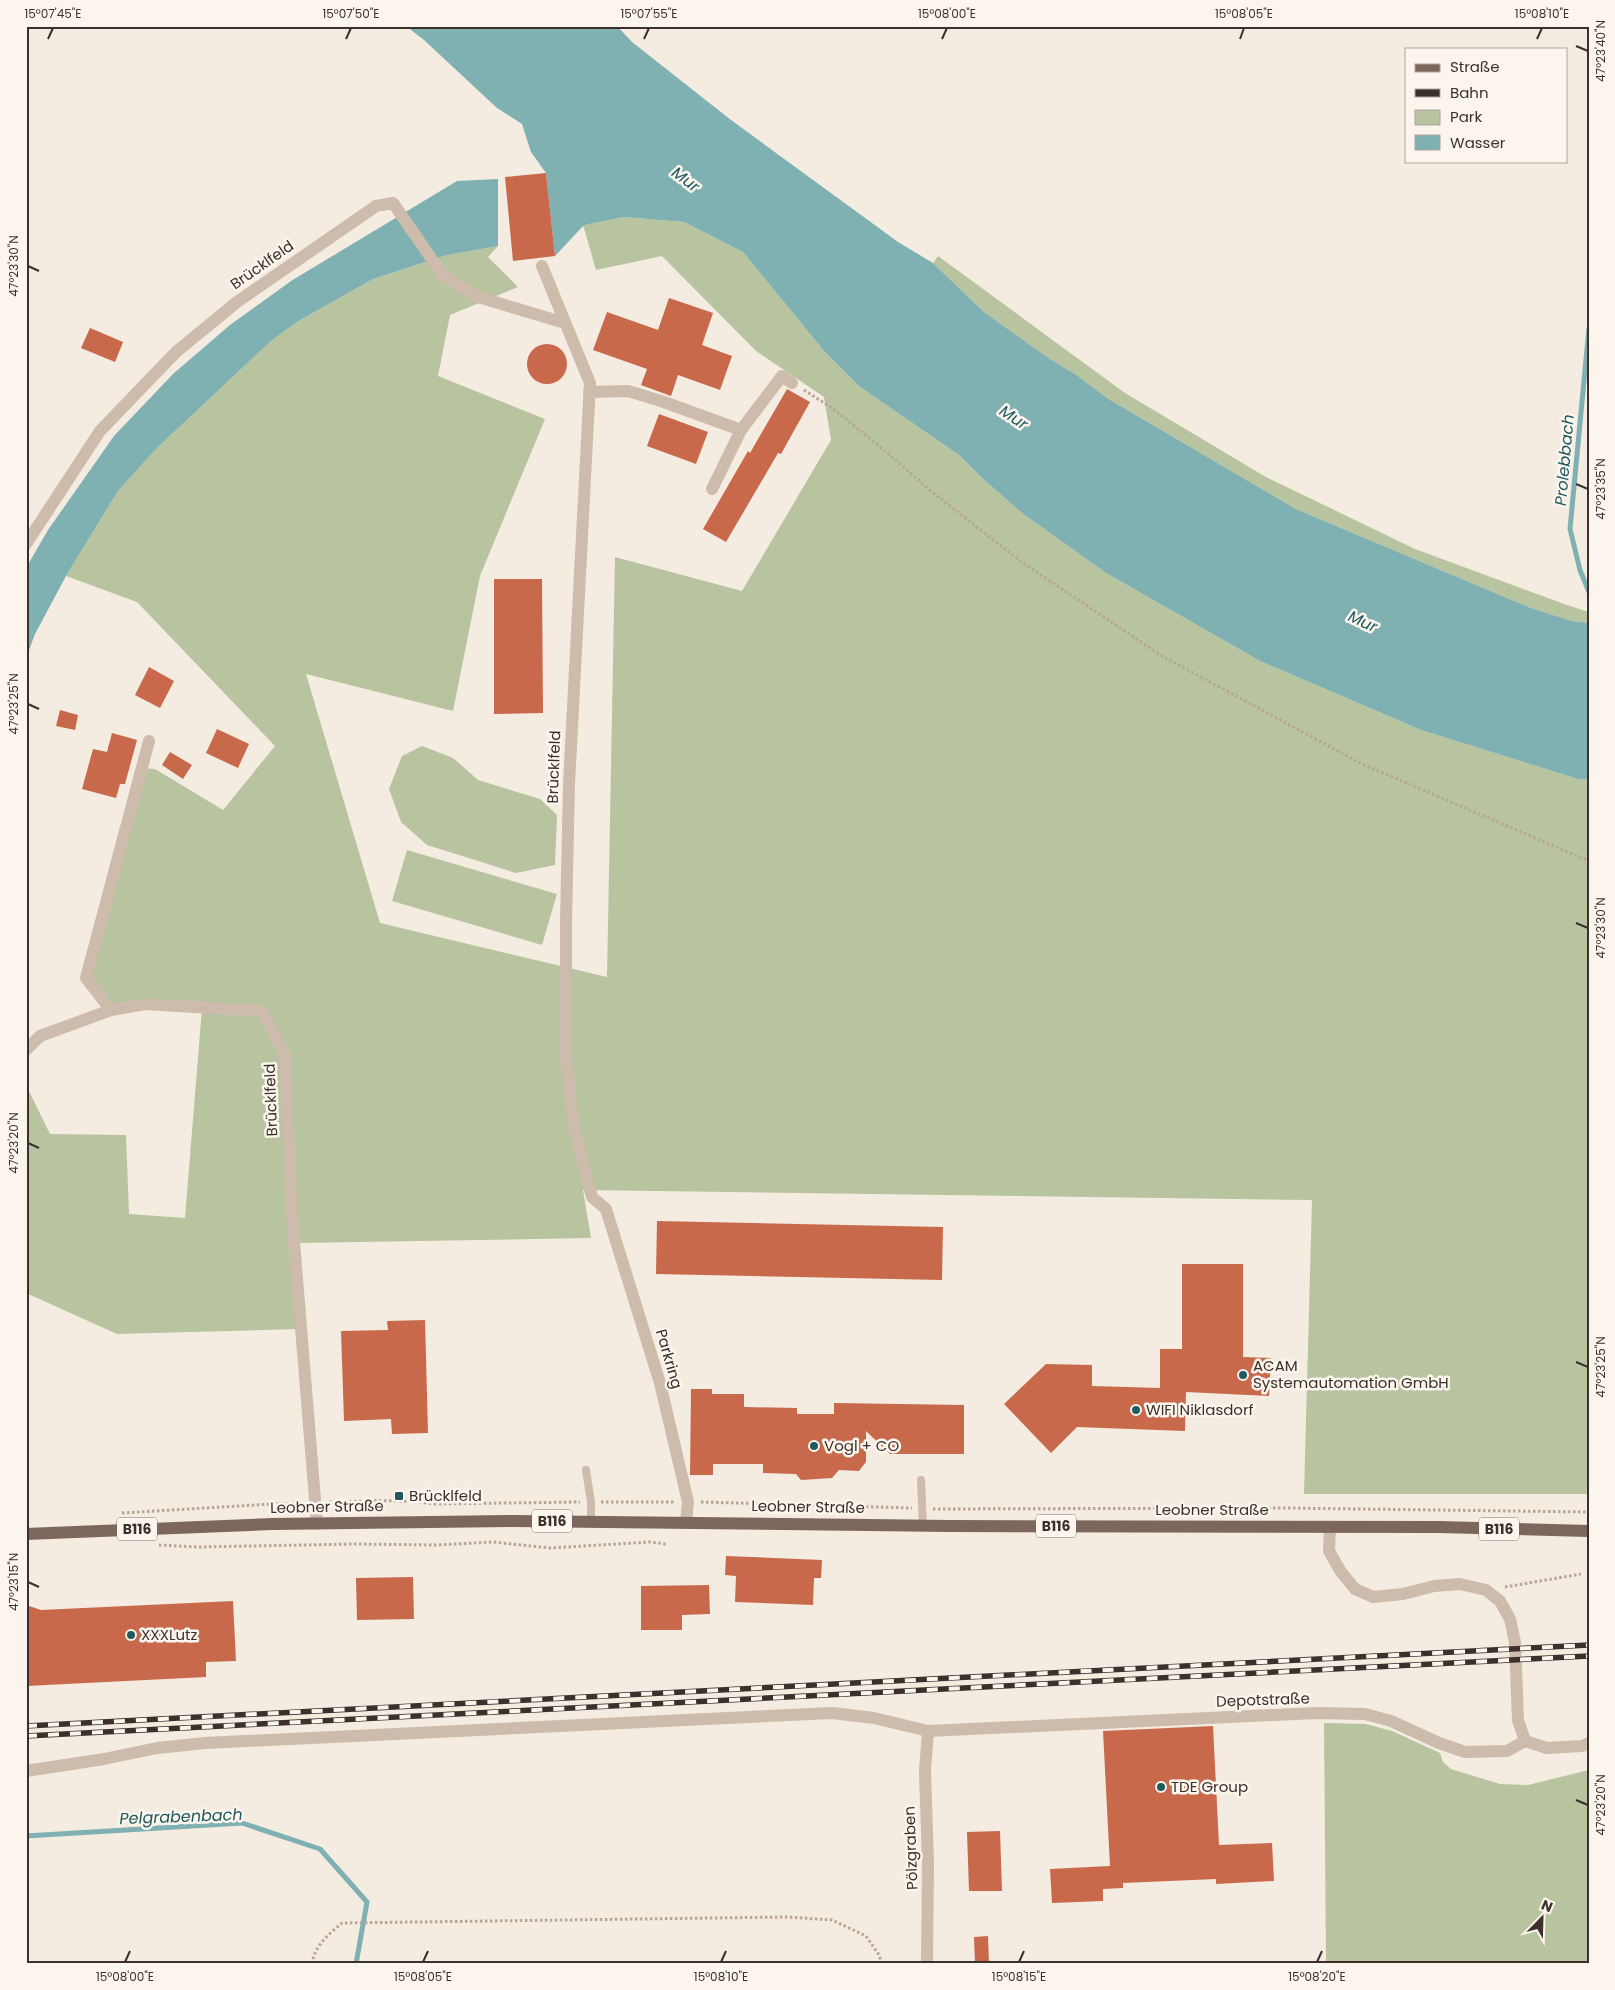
<svg xmlns="http://www.w3.org/2000/svg" width="1615" height="1990" viewBox="0 0 1615 1990" font-family="Poppins,sans-serif">
  <rect width="100%" height="100%" fill="#f4ebe1"/>
  <path fill="#b8c4a0" d="M 624,217 L 684,222 L 743,252 L 824,351 L 860,387 L 959,455 L 982,478 L 1022,513 L 1106,573 L 1260,661 L 1421,730 L 1578,779 L 1589,780 L 1589,1494 L 1304,1494 L 1312,1200 L 583,1190 L 591,1238 L 298,1243 L 300,1329 L 117,1334 L 26,1293 L 26,1085 L 50,1134 L 126,1135 L 129,1214 L 185,1218 L 202,1008 L 111,1010 L 86,978 L 142,768 L 155,769 L 223,810 L 275,746 L 137,602 L 66,576 L 118,491 L 157,448 L 271,341 L 297,322 L 373,279 L 447,255 L 498,246 L 488,257 L 518,287 L 450,315 L 438,376 L 545,419 L 480,576 L 453,711 L 306,674 L 380,923 L 607,977 L 615,557 L 742,591 L 831,440 L 824,397 L 756,351 L 662,256 L 596,270 L 583,225 Z
    M 938,256 L 1125,393 L 1266,477 L 1415,549 L 1567,605 L 1589,612 L 1589,623 L 1572,621 L 1531,608 L 1296,509 L 1107,398 L 1078,376 L 1050,359 L 984,312 L 933,263 Z
    M 422,746 L 453,758 L 478,780 L 540,799 L 557,815 L 555,865 L 516,873 L 427,845 L 401,822 L 389,789 L 402,756 Z
    M 407,850 L 557,894 L 542,945 L 392,901 Z
    M 1324,1723 L 1366,1724 L 1392,1731 L 1440,1753 L 1443,1762 L 1451,1769 L 1500,1784 L 1528,1785 L 1589,1770 L 1589,1964 L 1326,1964 Z"/>
  <path fill="#7fb0b2" d="M 406,26 L 617,26 L 632,42 L 731,120 L 898,242 L 933,263 L 984,312 L 1050,359 L 1078,376 L 1107,398 L 1296,509 L 1531,608 L 1572,621 L 1589,623 L 1589,780 L 1578,779 L 1421,730 L 1260,661 L 1106,573 L 1022,513 L 982,478 L 959,455 L 860,387 L 824,351 L 743,252 L 684,222 L 624,217 L 584,225 L 555,256 L 546,173 L 531,152 L 522,124 L 497,108 L 424,40 Z
    M 498,179 L 498,246 L 447,255 L 373,279 L 297,322 L 271,341 L 157,448 L 118,491 L 66,576 L 35,634 L 26,658 L 26,568 L 48,530 L 114,436 L 173,374 L 230,325 L 291,281 L 457,181 Z"/>
  <g fill="none" stroke-linecap="round" stroke-linejoin="round">
    <path stroke="#7fb0b2" stroke-width="5" d="M 1589,328 L 1570,529 L 1580,570 L 1589,592
      M 26,1836 L 242,1823 L 320,1849 L 367,1902 L 356,1964"/>
  </g>
  <path fill="#c8694b" d="M 546,173 L 555,256 L 513,261 L 505,177 Z
    M 669,298 L 713,313 L 702,345 L 732,356 L 720,390 L 678,375 L 671,396 L 641,385 L 647,369 L 593,350 L 607,312 L 658,330 Z
    M 90,328 L 123,342 L 115,362 L 81,348 Z
    M527 364a20 20 0 1 1 40 0a20 20 0 1 1-40 0Z
    M 787,389 L 810,402 L 781,454 L 778,453 L 726,542 L 703,529 L 748,451 L 750,453 Z
    M 659,414 L 708,432 L 696,464 L 647,446 Z
    M 494,579 L 542,579 L 543,713 L 494,714 Z
    M 149,667 L 174,681 L 160,708 L 135,695 Z
    M 60,710 L 78,715 L 75,730 L 56,726 Z
    M 217,729 L 249,744 L 238,768 L 206,753 Z
    M 112,733 L 137,740 L 125,784 L 120,784 L 116,798 L 82,789 L 93,749 L 107,752 Z
    M 170,752 L 192,765 L 183,779 L 162,765 Z
    M 657,1221 L 943,1227 L 942,1280 L 656,1274 Z
    M 1182,1264 L 1243,1264 L 1243,1357 L 1271,1358 L 1269,1396 L 1186,1392 L 1185,1431 L 1077,1427 L 1051,1453 L 1004,1404 L 1046,1364 L 1092,1365 L 1092,1386 L 1160,1388 L 1160,1349 L 1182,1349 Z
    M 425,1320 L 428,1433 L 392,1434 L 391,1419 L 344,1421 L 341,1331 L 388,1330 L 387,1321 Z
    M 691,1389 L 712,1389 L 712,1394 L 744,1394 L 744,1407 L 797,1408 L 797,1414 L 834,1414 L 834,1403 L 964,1405 L 964,1454 L 890,1454 L 866,1431 L 866,1462 L 859,1471 L 839,1470 L 832,1478 L 801,1480 L 796,1474 L 763,1473 L 763,1464 L 713,1464 L 713,1475 L 690,1475 Z
    M 726,1556 L 822,1560 L 821,1578 L 814,1578 L 813,1605 L 735,1602 L 736,1576 L 725,1575 Z
    M 413,1577 L 414,1619 L 357,1620 L 356,1578 Z
    M 709,1585 L 710,1614 L 682,1615 L 682,1630 L 641,1630 L 641,1586 Z
    M 233,1601 L 236,1661 L 206,1662 L 206,1677 L 26,1686 L 26,1605 L 41,1610 Z
    M 1213,1726 L 1219,1845 L 1272,1843 L 1274,1881 L 1216,1884 L 1216,1879 L 1123,1883 L 1123,1888 L 1103,1889 L 1103,1901 L 1052,1903 L 1050,1869 L 1110,1866 L 1103,1731 Z
    M 1000,1831 L 1002,1891 L 969,1891 L 967,1832 Z
    M 988,1936 L 989,1964 L 975,1964 L 974,1937 Z"/>
  <g fill="none" stroke-linecap="round" stroke-linejoin="round">
    <path stroke="#b9a596" stroke-width="3" stroke-dasharray="2.5 2.5" stroke-linecap="butt" d="M 804,390 L 835,410 L 891,456 L 932,492 L 1023,563 L 1162,656 L 1360,763 L 1589,861
      M 329,1502 C 364,1501 399,1499 434,1504 L 580,1502
      M 601,1502 L 675,1502
      M 701,1502 L 912,1508
      M 933,1509 L 1284,1508 L 1589,1512
      M 122,1513 L 272,1504 L 303,1503
      M 159,1545 L 198,1547 L 355,1544 L 436,1545 L 493,1542 L 550,1548 L 650,1542 L 666,1544
      M 1505,1587 L 1581,1574
      M 312,1964 C 314,1946 329,1934 342,1923 L 787,1917 L 832,1920 L 866,1936 L 879,1955 L 882,1964"/>
    <path stroke="#cdbbac" stroke-width="8" d="M 586,1470 L 591,1502 L 591,1522
      M 921,1480 L 923,1526"/>
    <path stroke="#cdbbac" stroke-width="12" d="M 542,266 L 590,383 L 569,784 L 566,922 L 566,1057 L 574,1127 L 592,1197 L 606,1209 L 660,1383 L 688,1502 L 686,1522
      M 589,392 L 628,391 L 661,401 L 741,430 L 712,489
      M 741,430 L 782,376 L 792,383
      M 26,544 L 100,431 L 176,352 L 237,302 L 376,206 L 393,203 L 442,274 L 475,296 L 565,323
      M 111,1010 L 86,978 L 149,741
      M 26,1050 L 40,1036 L 111,1010 L 145,1004 L 262,1011 L 285,1054 L 292,1217 L 317,1524
      M 1330,1527 L 1329,1551 L 1341,1572 L 1355,1589 L 1373,1597 L 1403,1594 L 1434,1586 L 1460,1584 L 1486,1590 L 1500,1601 L 1510,1619 L 1515,1642 L 1518,1720 L 1525,1741
      M 1525,1741 L 1547,1748 L 1582,1746 L 1589,1743
      M 26,1771 L 104,1759 L 157,1748 L 205,1743 L 832,1713 L 874,1718 L 928,1731 L 1316,1713 L 1365,1714 L 1391,1721 L 1439,1743 L 1465,1752 L 1507,1751 L 1525,1741
      M 927,1964 L 928,1862 L 925,1771 L 928,1731"/>
    <path stroke="#7d675c" stroke-width="12" d="M 26,1534 L 272,1524 L 513,1521 L 950,1526 L 1438,1527 L 1589,1531"/>
    <g stroke="#3b302b" stroke-width="5.5">
      <path id="rail" d="M 26,1726 L 1589,1645
        M 26,1736 L 1589,1656"/>
    </g>
    <use href="#rail" stroke="#fbf5ee" stroke-width="4" stroke-dasharray="11" stroke-linecap="butt"/>
  </g>
  <path fill="none" stroke="#3b302b" stroke-width="2" d="M 48,39 L 53,28M 346,39 L 351,28M 644,39 L 649,28M 942,39 L 947,28M 1240,39 L 1244,28M 1537,39 L 1542,28M 1576,46 L 1588,51M 28,266 L 39,271M 1576,484 L 1588,489M 28,704 L 39,709M 1576,923 L 1588,928M 28,1143 L 39,1148M 1576,1362 L 1588,1367M 28,1582 L 39,1587M 1576,1800 L 1588,1805M 125,1962 L 130,1951M 423,1962 L 428,1951M 721,1962 L 726,1951M 1019,1962 L 1024,1951M 1317,1962 L 1322,1951"/>
  <g fill="#1f5a5e" stroke="#fbf5ee" stroke-width="2">
    <circle cx="1243" cy="1375" r="5"/>
    <circle cx="1136" cy="1410" r="5"/>
    <circle cx="814" cy="1446" r="5"/>
    <rect x="394" y="1491" width="10" height="10" rx="2.5"/>
    <circle cx="131" cy="1635" r="5"/>
    <circle cx="1161" cy="1787" r="5"/>
  </g>
  <g text-anchor="middle" stroke-width="5" stroke-linejoin="round" paint-order="stroke">
    <g fill="#fbf5ee" stroke="#756b66" stroke-width="1">
      <rect x="532" y="1509.5" width="40" height="23" rx="4"/>
      <rect x="1036" y="1514.5" width="40" height="23" rx="4"/>
      <rect x="117" y="1517.5" width="40" height="23" rx="4"/>
      <rect x="1479" y="1517.5" width="40" height="23" rx="4"/>
    </g>
    <g font-size="14" font-weight="bold" fill="#3b302b">
      <text x="552" y="1526">B116</text>
      <text x="1056" y="1531">B116</text>
      <text x="137" y="1534">B116</text>
      <text x="1499" y="1534">B116</text>
    </g>
    <g font-size="15" fill="#3b302b" stroke="#fbf5ee">
      <text transform="translate(262 265) rotate(-35)" y="5">Brücklfeld</text>
      <text transform="translate(554 767) rotate(-88)" y="5">Brücklfeld</text>
      <text transform="translate(271 1100) rotate(-92)" y="5">Brücklfeld</text>
      <text transform="translate(669 1359) rotate(74)" y="5">Parkring</text>
      <text transform="translate(327 1507) rotate(-1)" y="5">Leobner Straße</text>
      <text transform="translate(808 1507) rotate(1)" y="5">Leobner Straße</text>
      <text x="1212" y="1515">Leobner Straße</text>
      <text transform="translate(1263 1700) rotate(-2)" y="5">Depotstraße</text>
      <text transform="translate(911 1848) rotate(-92)" y="5">Pölzgraben</text>
    </g>
    <g font-size="15" fill="#3b302b" stroke="#fbf5ee" text-anchor="start">
      <text x="1253" y="1371">ACAM<tspan x="1253" dy="17">Systemautomation GmbH</tspan></text>
      <text x="1146" y="1415">WIFI Niklasdorf</text>
      <text x="824" y="1451">Vogl + CO</text>
      <text x="409" y="1501">Brücklfeld</text>
      <text x="141" y="1640">XXXLutz</text>
      <text x="1171" y="1792">TDE Group</text>
    </g>
    <g font-size="16" font-style="italic" fill="#1f5a5e" stroke="#fbf5ee">
      <text transform="translate(686 179) rotate(37)" y="6">Mur</text>
      <text transform="translate(1014 417) rotate(34)" y="6">Mur</text>
      <text transform="translate(1564 460) rotate(-85)" y="6">Prolebbach</text>
      <text transform="translate(1363 621) rotate(25)" y="6">Mur</text>
      <text transform="translate(181 1816) rotate(-2)" y="6">Pelgrabenbach</text>
    </g>
  </g>
  <rect width="1615" height="1990" fill="none" stroke="#fbf5ee" stroke-width="55"/>
  <rect x="1405" y="48" width="162" height="115" fill="#fbf5ee" stroke="#aea6a0"/>
  <rect x="1415" y="64" width="25" height="8" fill="#7d675c" stroke="#aea6a0"/>
  <text x="1450" y="72" font-size="15" fill="#3b302b">Straße</text>
  <rect x="1415" y="89" width="25" height="8" fill="#3b302b" stroke="#aea6a0"/>
  <text x="1450" y="98" font-size="15" fill="#3b302b">Bahn</text>
  <rect x="1415" y="110" width="25" height="15" fill="#b8c4a0" stroke="#aea6a0"/>
  <text x="1450" y="122" font-size="15" fill="#3b302b">Park</text>
  <rect x="1415" y="135" width="25" height="15" fill="#7fb0b2" stroke="#aea6a0"/>
  <text x="1450" y="148" font-size="15" fill="#3b302b">Wasser</text>
  <g transform="translate(1542 1918) rotate(23)" stroke="#fbf5ee" stroke-width="4" paint-order="stroke">
  <path d="M0-4L9 19L0 12L-9 19Z" fill="#3b302b"/>
  <text y="-8" font-size="14" font-weight="bold" text-anchor="middle" fill="#3b302b">N</text>
  </g>
  <rect x="28" y="28" width="1560" height="1934" fill="none" stroke="#3b302b" stroke-width="2"/>
  <g font-size="12" text-anchor="middle" fill="#3b302b">
    <text x="53" y="18">15°07'45"E</text>
    <text x="351" y="18">15°07'50"E</text>
    <text x="649" y="18">15°07'55"E</text>
    <text x="947" y="18">15°08'00"E</text>
    <text x="1244" y="18">15°08'05"E</text>
    <text x="1542" y="18">15°08'10"E</text>
    <text transform="translate(1601 51) rotate(-90)" y="4">47°23'40"N</text>
    <text transform="translate(14 266) rotate(-90)" y="4">47°23'30"N</text>
    <text transform="translate(1601 489) rotate(-90)" y="4">47°23'35"N</text>
    <text transform="translate(14 704) rotate(-90)" y="4">47°23'25"N</text>
    <text transform="translate(1601 928) rotate(-90)" y="4">47°23'30"N</text>
    <text transform="translate(14 1143) rotate(-90)" y="4">47°23'20"N</text>
    <text transform="translate(1601 1367) rotate(-90)" y="4">47°23'25"N</text>
    <text transform="translate(14 1582) rotate(-90)" y="4">47°23'15"N</text>
    <text transform="translate(1601 1805) rotate(-90)" y="4">47°23'20"N</text>
    <text x="125" y="1981">15°08'00"E</text>
    <text x="423" y="1981">15°08'05"E</text>
    <text x="721" y="1981">15°08'10"E</text>
    <text x="1019" y="1981">15°08'15"E</text>
    <text x="1317" y="1981">15°08'20"E</text>
  </g>
</svg>
